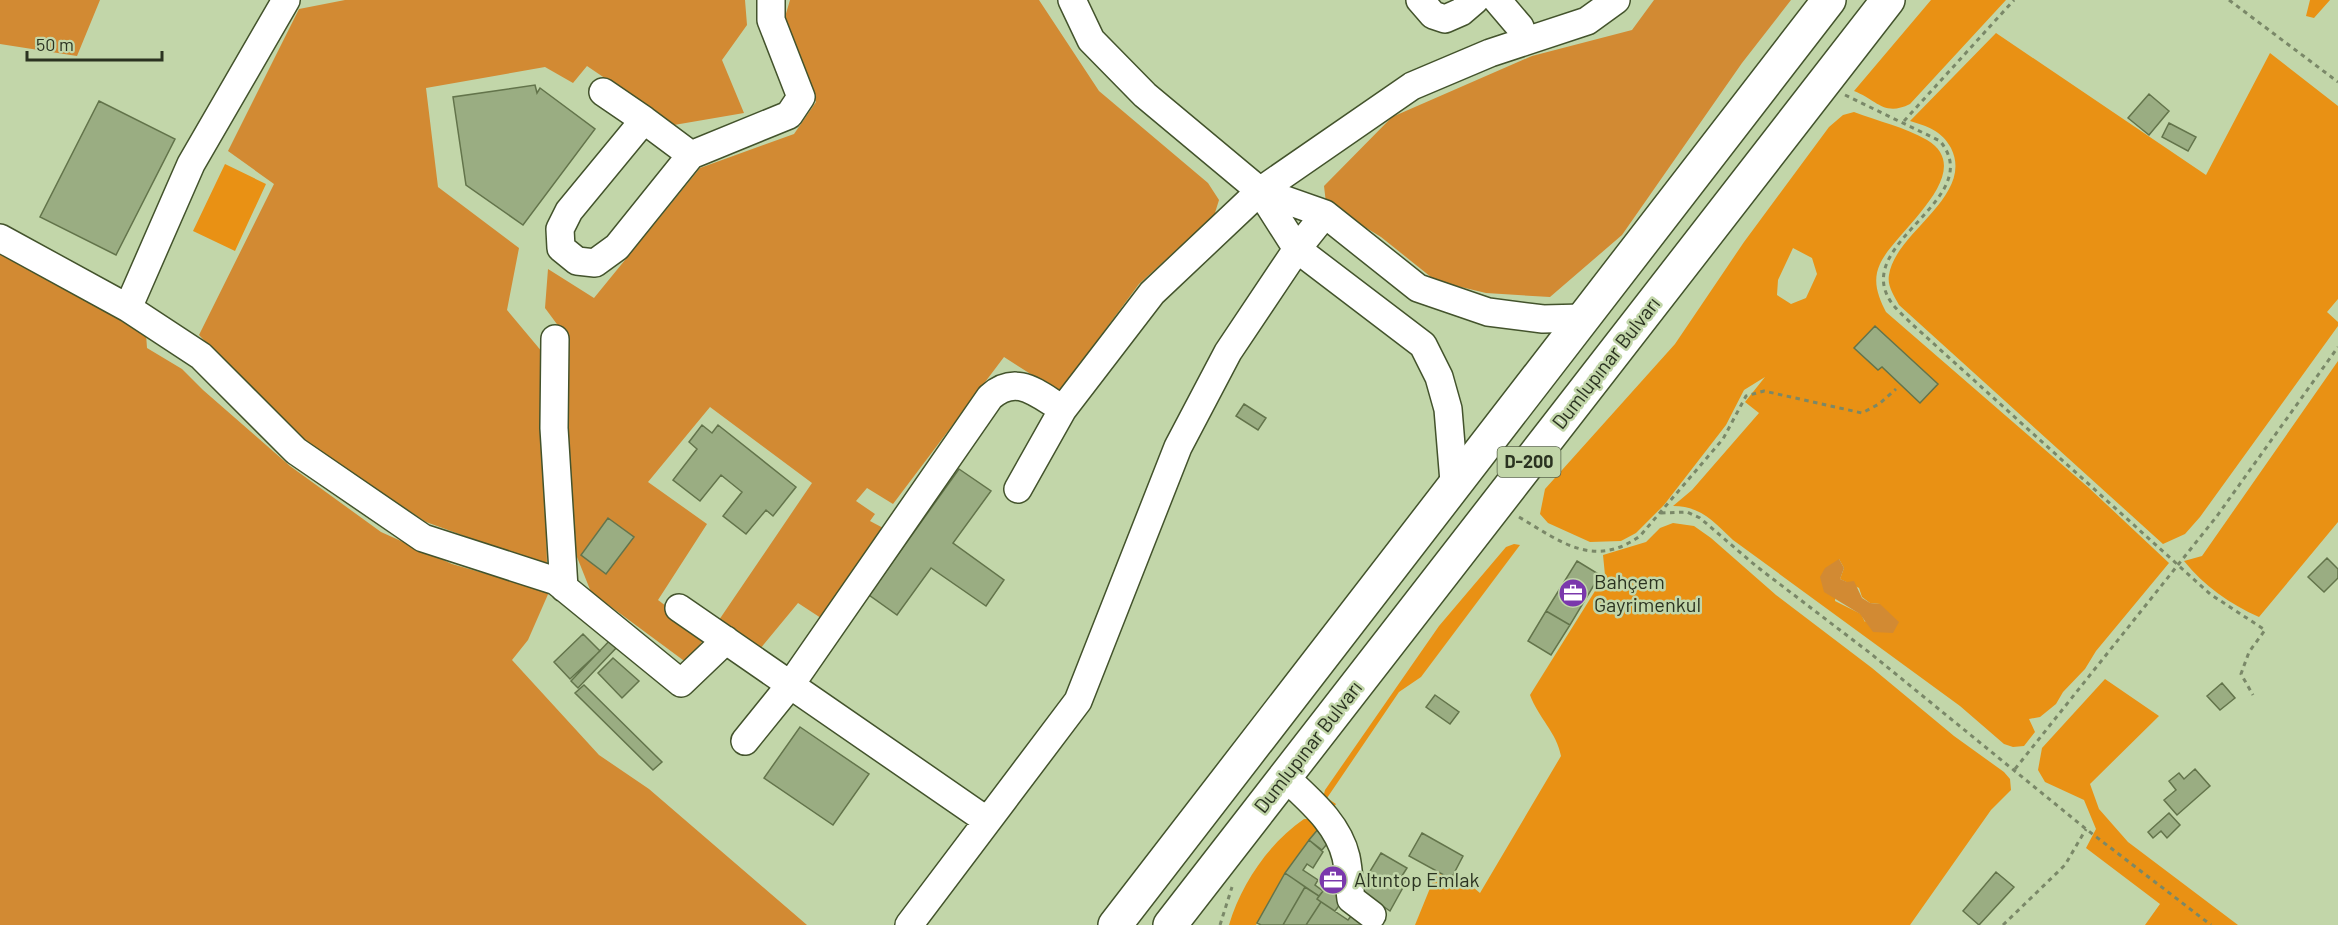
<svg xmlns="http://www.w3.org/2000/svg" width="2338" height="925" viewBox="0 0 2338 925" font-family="Barlow,sans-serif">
  <rect width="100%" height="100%" fill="#c2d6a9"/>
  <path fill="#e99114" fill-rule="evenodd" d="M 1931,0 L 2006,0 L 1910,104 C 1884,117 1877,100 1854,91 Z
    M 2310,0 L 2330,0 L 2314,18 L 2306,16 Z
    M 1996,33 L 2206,175 L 2270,53 L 2338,106 L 2338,299 L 2327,312 L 2338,322 L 2338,326 L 2200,517 L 2185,534 L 2163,544 L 1899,305 C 1894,295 1887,286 1889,275 C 1895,232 1975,196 1951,148 C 1942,131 1927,126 1910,121 Z
    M 1854,112 C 1877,121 1905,127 1927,140 C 1980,172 1893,233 1880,264 C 1872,281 1878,296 1886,312 L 2089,488 L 2169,563 L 2096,651 L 2085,669 L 2063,692 L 2056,704 L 2040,717 L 2029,719 L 2035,732 L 2024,746 L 2013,747 L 2004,744 L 1960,706 L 1733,540 C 1714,522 1701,506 1673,506 L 1692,490 L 1759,413 L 1745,402 L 1765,377 L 1744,390 L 1726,425 L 1664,505 L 1636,533 L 1621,541 L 1590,542 L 1548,523 L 1540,514 L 1545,489 L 1675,344 L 1744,242 L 1829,127 L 1843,115 ZM 1793,248 L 1812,258 L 1817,274 L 1806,298 L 1791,304 L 1777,295 L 1778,280 ZM 1839,559 L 1844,568 L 1840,579 L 1859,588 L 1862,597 L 1870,603 L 1880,604 L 1865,622 L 1861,614 L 1835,601 Z
    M 225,164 L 266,184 L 235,251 L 193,231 Z
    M 2338,361 L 2338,522 L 2259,617 C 2230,604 2204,586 2184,561 L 2202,556 Z
    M 1673,523 L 1694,526 L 1711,538 L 1776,595 L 1872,668 L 1954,736 L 2004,772 L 2010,779 L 2011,790 L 1991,810 L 1910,925 L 1415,925 L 1437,871 L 1455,872 L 1480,893 L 1561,756 C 1557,733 1538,717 1530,695 L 1605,575 L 1603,555 L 1646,542 L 1660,528 Z
    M 1514,544 L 1520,545 L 1421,677 L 1399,692 L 1327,798 L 1336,804 L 1328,815 L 1323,798 L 1325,790 L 1439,626 L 1506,547 Z
    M 2105,679 L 2159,716 L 2090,784 L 2099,809 L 2128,842 L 2238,925 L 2145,925 L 2160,904 L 2086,848 L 2096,829 L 2084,800 L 2045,782 L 2038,770 L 2042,748 Z
    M 1304,819 L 1311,819 L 1319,828 L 1285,873 L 1256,925 L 1229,925 C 1241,884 1269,843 1304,819 Z"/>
  <path fill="#d28a33" d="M 0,0 L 100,0 L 77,56 L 0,44 Z
    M 345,0 L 745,0 L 747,25 L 722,60 L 744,113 L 674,125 L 587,66 L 573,83 L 545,67 L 426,88 L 438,187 L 519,248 L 507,310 L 543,353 L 547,566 L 426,522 L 288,430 L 199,335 L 274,184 L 228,151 L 299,9 Z
    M 790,0 L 1039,0 L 1099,91 L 1208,183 L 1219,200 L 1214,216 L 1139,284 L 1059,392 L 1004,357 L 893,504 L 867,488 L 856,501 L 875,514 L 870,521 L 885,529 L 824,620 L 798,603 L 760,649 L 719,620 L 812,483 L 710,407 L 648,482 L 707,524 L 658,600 L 706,636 L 687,663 L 591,592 L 573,547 L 565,335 L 545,308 L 548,269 L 594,298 L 700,168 L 794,134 L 816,102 L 785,17 Z
    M 1654,0 L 1791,0 L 1742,63 L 1622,235 L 1550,297 L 1486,293 L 1436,281 L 1381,237 L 1326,203 L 1324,186 L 1392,117 L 1532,56 L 1632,30 Z
    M 0,229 L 146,334 L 147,348 L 182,369 L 203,390 L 290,466 L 381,532 L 452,564 L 549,592 L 528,640 L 512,660 L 599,755 L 649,789 L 807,925 L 0,925 Z
    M 1839,559 L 1844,568 L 1840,579 L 1847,582 L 1854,581 L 1862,598 L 1870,603 L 1880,604 L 1899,622 L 1893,633 L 1873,632 L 1860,614 L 1824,592 L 1820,577 L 1825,568 Z"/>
  <path fill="#9aad82" stroke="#63744b" stroke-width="1.5" d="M 535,85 L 537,93 L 540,88 L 595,129 L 523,225 L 466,185 L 453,97 Z
    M 2149,94 L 2169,111 L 2149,135 L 2128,118 Z
    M 99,101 L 175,139 L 116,255 L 40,217 Z
    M 2169,123 L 2196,137 L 2188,151 L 2162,137 Z
    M 1875,326 L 1938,384 L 1920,403 L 1882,367 L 1878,370 L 1854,348 Z
    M 1244,404 L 1266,418 L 1258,430 L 1236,416 Z
    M 702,425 L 712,433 L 718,425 L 796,487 L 773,516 L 766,510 L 746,534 L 723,516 L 742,492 L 721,475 L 700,501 L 673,480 L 697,449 L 689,442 Z
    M 959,469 L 991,491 L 953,543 L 1004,580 L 986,606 L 931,568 L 897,615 L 869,595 Z
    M 608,518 L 634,537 L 606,574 L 581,555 Z
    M 2327,558 L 2338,569 L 2338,578 L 2324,592 L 2308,577 Z
    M 1577,561 L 1600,575 L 1570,625 L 1546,611 Z
    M 1546,611 L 1570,625 L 1551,655 L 1528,641 Z
    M 583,634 L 600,651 L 570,679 L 554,662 Z
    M 613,637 L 620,644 L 578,688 L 571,681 Z
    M 613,658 L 639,681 L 622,698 L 598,673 Z
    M 2222,683 L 2235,698 L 2220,710 L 2207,696 Z
    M 584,685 L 662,762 L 653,770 L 575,693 Z
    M 1435,695 L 1459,712 L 1450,724 L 1426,707 Z
    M 800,727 L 869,774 L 833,825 L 764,778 Z
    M 2195,769 L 2210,786 L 2177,815 L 2164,800 L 2176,790 L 2169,781 L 2179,773 L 2184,779 Z
    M 2169,813 L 2180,825 L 2167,838 L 2161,831 L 2153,838 L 2148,832 Z
    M 1319,828 L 1332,838 L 1322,850 L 1309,840 Z
    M 1422,833 L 1463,856 L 1451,879 L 1409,856 Z
    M 1309,840 L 1323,852 L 1313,868 L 1307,864 L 1303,870 L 1318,880 L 1315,885 L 1323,891 L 1319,896 L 1285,873 Z
    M 1381,853 L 1407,868 L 1400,879 L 1406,882 L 1390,911 L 1384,907 L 1381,911 L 1355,896 Z
    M 1332,868 L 1346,884 L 1335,893 L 1321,876 Z
    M 1996,872 L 2014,887 L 1979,925 L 1963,911 Z
    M 1285,873 L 1305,887 L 1283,925 L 1261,925 L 1257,923 Z
    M 1305,887 L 1319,896 L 1317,899 L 1321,902 L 1306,925 L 1283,925 Z
    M 1326,887 L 1344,899 L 1335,911 L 1317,899 Z
    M 1321,902 L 1348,920 L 1354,912 L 1373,925 L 1306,925 Z"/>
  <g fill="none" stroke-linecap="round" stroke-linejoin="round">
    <g stroke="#43532c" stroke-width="30">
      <path id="minor" d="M 286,0 L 191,164 L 128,308 L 201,356 L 296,451 L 423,538 L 556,581 L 681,683 L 726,640
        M 1072,0 L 1091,40 L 1145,95 L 1260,191 L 1297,249 L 1423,345 L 1439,377 L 1448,409 L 1454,482
        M 1420,0 L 1433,15 L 1445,19 L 1461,12 L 1475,0
        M 1497,0 L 1520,27 L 1525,41
        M 603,92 L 644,120
        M 691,155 L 617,247 L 595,263 L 577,261 L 561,248 L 560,229 L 569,211 L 644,120 L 691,155 L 789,115 L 801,97 L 771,20 L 771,0
        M 1260,191 L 1325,214 L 1418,288 L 1488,312 L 1543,319 L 1583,318
        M 0,238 L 128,308
        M 555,339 L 554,428 L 564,588
        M 1018,489 L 1063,409 L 1152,293 L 1260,191 L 1412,86 L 1490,53 L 1587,21 L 1616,0
        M 679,608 L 986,820
        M 745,741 L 791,684 L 990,397 C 1017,373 1037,394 1063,409
        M 1285,777 C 1309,800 1338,823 1346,857 C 1349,871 1349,885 1351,899 L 1372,915
        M 909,925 L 1078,701 L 1178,447 L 1228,352 L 1297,249 L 1325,214"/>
    </g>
    <g stroke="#43532c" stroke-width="36">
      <path id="highway" d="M 1115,925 L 1829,0
        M 1170,925 L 1888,0"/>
    </g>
    <path stroke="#7a8868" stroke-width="3" stroke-dasharray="4.5 4.5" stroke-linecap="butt" d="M 2229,0 L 2338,82
      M 1845,95 L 1940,141 C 1987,198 1858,240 1888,297 C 1893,307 1905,317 1913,325 L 2210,594 L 2265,630 L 2249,652 L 2241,674 L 2253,695
      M 1904,121 L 2014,0
      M 1661,513 L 1687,512 L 1700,518 L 1756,566 L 1870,653 L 2086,829 L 2211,925
      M 1519,517 C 1561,542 1594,569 1640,536 L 1723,439 L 1746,396 L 1764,391 L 1862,413 L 1879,404 L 1896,389
      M 2015,769 L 2217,516 L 2338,347
      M 1220,925 L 1232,887
      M 2003,925 L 2065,865 L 2086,829"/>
    <use href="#minor" stroke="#fff" stroke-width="27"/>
    <use href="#highway" stroke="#fff" stroke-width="33"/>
  </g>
  <defs>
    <g id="office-disc" transform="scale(1.5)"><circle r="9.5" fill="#7a38ac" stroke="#c2d6a9"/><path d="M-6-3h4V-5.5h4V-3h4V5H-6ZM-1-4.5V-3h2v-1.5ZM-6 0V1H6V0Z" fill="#fff"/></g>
  </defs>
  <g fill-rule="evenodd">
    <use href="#office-disc" x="1573" y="593"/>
    <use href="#office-disc" x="1333" y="880"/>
  </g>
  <g text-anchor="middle" stroke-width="5" stroke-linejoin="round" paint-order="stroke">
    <rect fill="#c2d6a9" stroke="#58644a" stroke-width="1.5" x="1497.5" y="447" width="63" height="30" rx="4.5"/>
    <g font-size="18" font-weight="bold" fill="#2b3321">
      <text x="1529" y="468">D-200</text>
    </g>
    <g font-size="20" fill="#2b3321" stroke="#c2d6a9">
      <text transform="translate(1606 363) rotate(-52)" y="7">Dumlupınar Bulvarı</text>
      <text transform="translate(1308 747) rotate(-52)" y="7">Dumlupınar Bulvarı</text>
    </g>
    <g font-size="20" fill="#2b3321" stroke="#c2d6a9" text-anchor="start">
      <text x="1594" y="589">Bahçem<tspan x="1594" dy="23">Gayrimenkul</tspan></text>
      <text x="1354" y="887">Altıntop Emlak</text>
    </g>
  </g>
  <path d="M27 51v9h135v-9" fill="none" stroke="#2b3321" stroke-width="3"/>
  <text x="36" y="51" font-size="18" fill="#2b3321" stroke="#c2d6a9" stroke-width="4.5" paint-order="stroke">50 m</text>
</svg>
